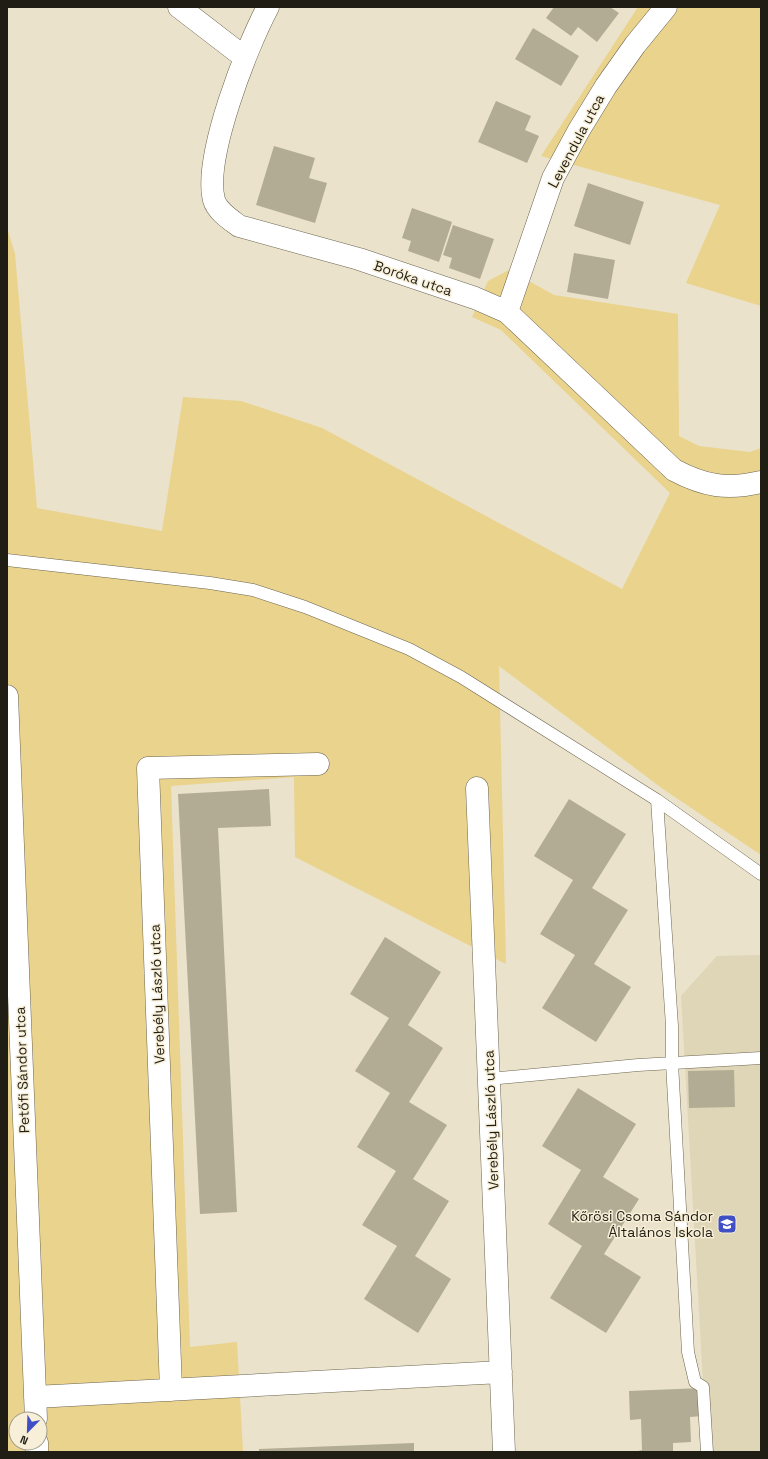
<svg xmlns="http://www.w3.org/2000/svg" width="768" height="1459" viewBox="0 0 768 1459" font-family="'Space Grotesk',sans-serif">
  <rect width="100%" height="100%" fill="#eae2ca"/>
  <path fill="#dfd5b7" d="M 761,955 L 761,1452 L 707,1452 L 681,996 L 717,956 Z"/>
  <path fill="#ead38d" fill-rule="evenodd" d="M 638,7 L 761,7 L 761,306 L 686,283 L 720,205 L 541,156 Z
    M 7,228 L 15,254 L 37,508 L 162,531 L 183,397 L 241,401 L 322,428 L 622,589 L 670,493 L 501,330 L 472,317 L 488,281 L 509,270 L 554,295 L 678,314 L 679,436 L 699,446 L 750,452 L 761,448 L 761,855 L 663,789 L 499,666 L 506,964 L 295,857 L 294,777 L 171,786 L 190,1347 L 237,1342 L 243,1452 L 7,1452 ZM 16,1419 L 40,1419 L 40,1443 L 16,1443 Z"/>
  <path fill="#b3ac95" d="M 554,7 L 610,7 L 619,13 L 597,42 L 578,27 L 571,36 L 546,18 Z
    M 533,28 L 579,56 L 561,86 L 515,59 Z
    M 496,101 L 531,116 L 525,130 L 539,136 L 527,163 L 478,142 Z
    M 274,146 L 315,158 L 309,178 L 327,183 L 315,223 L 256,205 Z
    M 588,183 L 644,202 L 630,245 L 574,226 Z
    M 412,208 L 452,222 L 439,262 L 408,251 L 411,241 L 402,238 Z
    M 453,225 L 494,239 L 480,279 L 449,268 L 452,258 L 443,255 Z
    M 574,253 L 615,260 L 608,299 L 567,292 Z
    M 269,789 L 271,826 L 218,828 L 237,1212 L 200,1214 L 178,794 Z
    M 569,799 L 626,834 L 592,888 L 628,910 L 594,964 L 631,987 L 596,1042 L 542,1008 L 575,955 L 540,934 L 573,880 L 534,856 Z
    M 385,937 L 441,972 L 408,1025 L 443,1048 L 409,1102 L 447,1125 L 413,1179 L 449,1201 L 415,1256 L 451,1279 L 418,1333 L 364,1299 L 397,1246 L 362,1225 L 396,1171 L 357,1147 L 390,1093 L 355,1071 L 389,1018 L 350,994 Z
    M 734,1070 L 735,1107 L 689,1108 L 688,1071 Z
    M 578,1088 L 636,1124 L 603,1177 L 639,1199 L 604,1254 L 641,1277 L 606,1333 L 550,1298 L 582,1246 L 548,1224 L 581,1170 L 542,1146 Z
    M 702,1388 L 703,1416 L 690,1417 L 691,1442 L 673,1443 L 673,1452 L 634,1452 L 642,1450 L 641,1419 L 630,1420 L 629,1391 Z
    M 414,1443 L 414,1452 L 259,1452 L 259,1449 Z"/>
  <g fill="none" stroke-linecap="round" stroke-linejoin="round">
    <g stroke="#6c6550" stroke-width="13">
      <path id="service" d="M 7,560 L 210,583 L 253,590 L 305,607 L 409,649 L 461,677 L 657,800 L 761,874
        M 657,800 L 672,1026 L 672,1063 L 688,1352 L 695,1382 L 703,1387 L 707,1452
        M 489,1079 L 638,1065 L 761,1058"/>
    </g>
    <g stroke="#6c6550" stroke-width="23">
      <path id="minor" d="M 179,7 L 244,57
        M 268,7 C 247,46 203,158 214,200 C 217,211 231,220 239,226 L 359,259 L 475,298 L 507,312 L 674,470 C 704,486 727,490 761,482
        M 507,312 L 553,178 L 579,130 L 606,86 L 635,45 L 666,7
        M 7,696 L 36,1419
        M 477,788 L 504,1452
        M 171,1390 L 148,768 L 318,764
        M 35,1397 L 501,1372
        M 37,1443 L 37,1452"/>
    </g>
    <use href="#service" stroke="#fff" stroke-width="12"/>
    <use href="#minor" stroke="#fff" stroke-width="22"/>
  </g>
  <defs>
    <g id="school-square" transform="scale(1)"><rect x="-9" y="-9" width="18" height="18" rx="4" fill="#404fc3" stroke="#f7efd7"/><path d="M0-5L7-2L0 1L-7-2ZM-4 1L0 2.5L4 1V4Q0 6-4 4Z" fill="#fff"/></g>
  </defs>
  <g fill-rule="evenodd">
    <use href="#school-square" x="727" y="1224"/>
  </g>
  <g text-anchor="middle" stroke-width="3" stroke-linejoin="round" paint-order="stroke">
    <g font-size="14" fill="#201d14" stroke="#f7efd7">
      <text transform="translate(576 141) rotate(-62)" y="5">Levendula utca</text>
      <text transform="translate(413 278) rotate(19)" y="5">Boróka utca</text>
      <text transform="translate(157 994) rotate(-92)" y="5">Verebély László utca</text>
      <text transform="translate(22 1070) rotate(-92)" y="5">Petőfi Sándor utca</text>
      <text transform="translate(491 1120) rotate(-92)" y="5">Verebély László utca</text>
    </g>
    <g font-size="14" fill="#201d14" stroke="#f7efd7" text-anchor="end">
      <text x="713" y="1221">Kőrösi Csoma Sándor<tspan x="713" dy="16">Általános Iskola</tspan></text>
    </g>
  </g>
  <rect width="768" height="1459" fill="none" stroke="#201d14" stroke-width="16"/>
  <g transform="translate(28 1431) rotate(203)"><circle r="19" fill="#f7efd7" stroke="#a19b89"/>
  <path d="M0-3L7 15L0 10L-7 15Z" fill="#404fc3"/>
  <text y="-6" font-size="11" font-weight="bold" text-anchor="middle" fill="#201d14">N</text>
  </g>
</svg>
